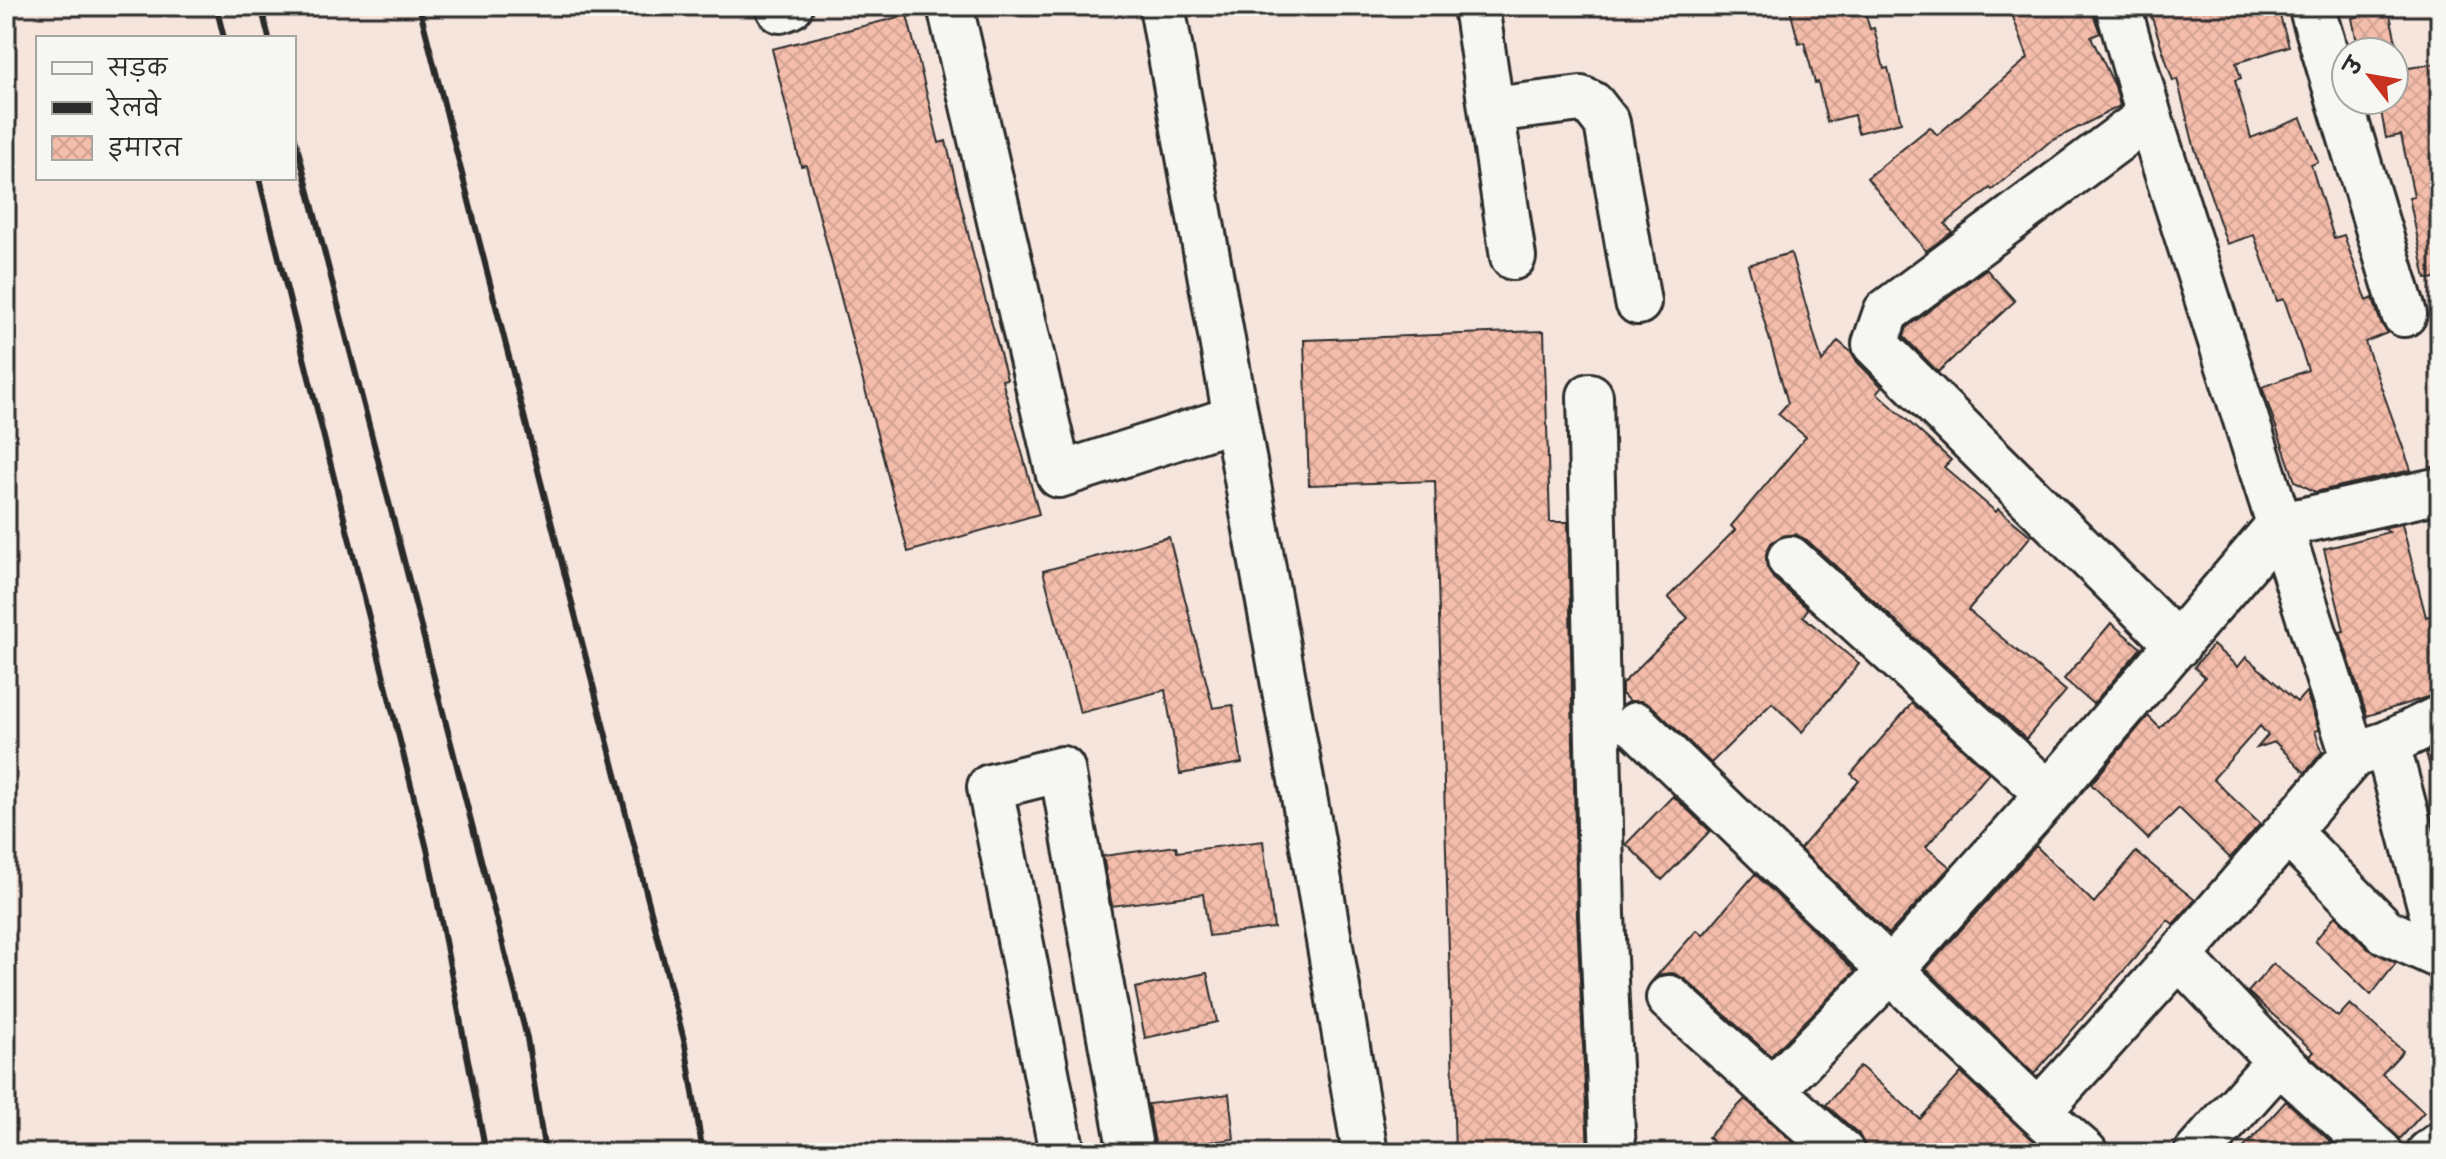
<svg xmlns="http://www.w3.org/2000/svg" width="2446" height="1159" viewBox="0 0 2446 1159" font-family="Caveat,'Playpen Sans Deva',sans-serif">
  <defs>
    <pattern id="building-cross-hatch" width="8" height="8" patternUnits="userSpaceOnUse" patternTransform="scale(2)"><rect width="8" height="8" fill="#f5bdab"/><path d="M0 0l8 8M0 8l8-8" fill="none" stroke="#d2a393"/></pattern>
  </defs>
  <rect width="100%" height="100%" fill="#f6e5dd"/>
  <filter id="ink" filterUnits="userSpaceOnUse"><feTurbulence type="fractalNoise" baseFrequency=".0125" numOctaves="2"/><feDisplacementMap in="SourceGraphic" scale="16" xChannelSelector="R" yChannelSelector="G"/><feConvolveMatrix kernelMatrix="1 2 1 2 8 2 1 2 1" color-interpolation-filters="sRGB"/></filter>
  <g filter="url(#ink)">
    <path fill="url(#building-cross-hatch)" stroke="#2b2b2b" stroke-width="2" d="M 1789,6 L 1863,6 L 1870,29 L 1874,28 L 1884,69 L 1888,68 L 1901,122 L 1858,133 L 1854,115 L 1827,122 L 1818,82 L 1815,83 L 1804,42 L 1799,44 Z
      M 2009,6 L 2090,6 L 2100,33 L 2091,37 L 2115,86 L 2120,106 L 2048,143 L 1992,190 L 1990,188 L 1945,224 L 1952,232 L 1926,251 L 1867,178 L 1930,127 L 1937,135 L 2028,58 Z
      M 2148,6 L 2277,6 L 2289,46 L 2236,63 L 2241,78 L 2235,80 L 2251,138 L 2301,118 L 2318,162 L 2311,165 L 2334,238 L 2344,235 L 2367,301 L 2373,298 L 2380,321 L 2387,333 L 2365,342 L 2411,470 L 2315,492 L 2295,481 L 2262,387 L 2308,370 L 2284,299 L 2277,301 L 2254,235 L 2227,244 L 2194,146 L 2177,79 L 2173,81 Z
      M 2373,6 L 2388,6 L 2402,69 L 2440,63 L 2440,278 L 2426,279 L 2409,197 L 2414,196 L 2401,135 L 2386,138 L 2379,100 L 2394,100 L 2394,52 L 2359,52 L 2352,18 L 2364,15 L 2363,8 Z
      M 907,15 L 939,143 L 946,141 L 974,258 L 1007,379 L 1002,380 L 1039,514 L 908,552 L 806,165 L 801,166 L 772,49 Z
      M 1791,253 L 1822,362 L 1838,341 L 1852,353 L 1857,362 L 1882,387 L 1877,393 L 1951,460 L 1944,467 L 1996,512 L 1998,509 L 2031,536 L 1968,610 L 2066,691 L 2026,739 L 1807,540 L 1795,534 L 1782,536 L 1771,543 L 1766,554 L 1767,567 L 1773,578 L 1808,609 L 1803,616 L 1859,664 L 1802,732 L 1772,703 L 1711,763 L 1653,707 L 1641,701 L 1629,701 L 1622,694 L 1622,684 L 1688,618 L 1668,597 L 1735,530 L 1731,526 L 1806,437 L 1778,414 L 1788,403 L 1748,265 Z
      M 1986,269 L 2015,301 L 1938,372 L 1904,337 L 1907,327 Z
      M 1544,331 L 1550,522 L 1568,522 L 1577,916 L 1588,1153 L 1455,1153 L 1435,481 L 1309,485 L 1304,340 Z
      M 2402,524 L 2426,617 L 2440,613 L 2440,693 L 2367,716 L 2340,632 L 2344,631 L 2324,549 L 2389,532 L 2382,528 Z
      M 1169,537 L 1213,708 L 1233,705 L 1242,763 L 1180,774 L 1165,690 L 1080,713 L 1043,571 Z
      M 2111,623 L 2141,648 L 2093,704 L 2064,679 Z
      M 2213,645 L 2238,667 L 2246,657 L 2297,702 L 2306,692 L 2319,730 L 2315,731 L 2322,752 L 2305,773 L 2275,742 L 2257,748 L 2268,735 L 2260,726 L 2213,779 L 2260,824 L 2230,858 L 2179,808 L 2148,839 L 2091,784 L 2148,716 L 2160,728 L 2205,677 L 2194,667 Z
      M 1912,703 L 1989,773 L 1926,847 L 1950,867 L 1889,934 L 1800,849 L 1859,781 L 1851,774 Z
      M 2440,746 L 2440,776 L 2433,777 L 2426,753 Z
      M 1673,796 L 1710,831 L 1662,880 L 1626,844 Z
      M 1263,841 L 1274,928 L 1209,936 L 1203,894 L 1112,906 L 1103,856 L 1176,846 L 1177,852 Z
      M 2036,846 L 2094,903 L 2136,852 L 2195,900 L 2173,924 L 2168,920 L 2034,1074 L 1926,969 Z
      M 1755,874 L 1855,971 L 1771,1056 L 1685,979 L 1673,973 L 1662,974 L 1653,980 L 1697,930 L 1703,935 Z
      M 2335,916 L 2368,949 L 2396,963 L 2371,995 L 2315,941 Z
      M 2273,964 L 2338,1017 L 2350,1004 L 2403,1051 L 2382,1074 L 2424,1112 L 2400,1139 L 2310,1056 L 2314,1052 L 2248,992 Z
      M 1207,973 L 1217,1022 L 1145,1038 L 1135,988 Z
      M 1860,1066 L 1920,1119 L 1961,1073 L 2047,1153 L 1868,1153 L 1859,1134 L 1826,1105 Z
      M 1229,1094 L 1234,1139 L 1156,1149 L 1148,1104 Z
      M 1745,1099 L 1805,1153 L 1724,1153 L 1708,1137 Z
      M 2286,1101 L 2343,1153 L 2239,1153 Z"/>
    <g fill="none" stroke-linecap="round" stroke-linejoin="round">
      <g stroke="#2b2b2b" stroke-width="50">
        <path id="street" d="M 778,6 L 780,10 L 790,6
          M 950,6 L 1059,475 L 1236,418
          M 1162,6 L 1314,852 L 1365,1153
          M 1476,6 L 1513,257
          M 2311,6 L 2404,314
          M 1492,110 L 1581,99 L 1592,104 L 1607,123 L 1638,302
          M 2149,116 L 1886,312 L 1875,344 L 2178,645
          M 1590,396 L 1602,915 L 1613,1153
          M 1790,559 L 2049,794
          M 1636,725 L 2038,1112 L 2085,1153
          M 2387,744 L 2440,943
          M 2359,753 L 2387,744 L 2440,718
          M 2288,832 L 2385,931 L 2440,956
          M 2179,956 L 2279,1061 L 2380,1153
          M 1669,998 L 1842,1153
          M 1772,1090 L 1891,970 L 2049,794 L 2278,526 L 2440,490
          M 2038,1112 L 2179,956 L 2353,755 L 2149,116 L 2118,6
          M 1062,1153 L 990,787 L 1062,769 L 1131,1153
          M 2197,1153 L 2279,1061
          M 2429,1153 L 2440,1145"/>
      </g>
      <use href="#street" stroke="#f6f6f2" stroke-width="44"/>
      <path stroke="#2b2b2b" stroke-width="6" d="M 216,6 L 224,38
        M 261,6 L 269,38
        M 419,6 L 685,1044 L 703,1153
        M 294,134 L 527,1038 L 545,1153
        M 259,178 L 428,853 L 486,1153"/>
    </g>
  </g>
  <rect width="2446" height="1159" fill="none" stroke="#f6f6f2" stroke-width="32"/>
  <rect x="16" y="16" width="2414" height="1127" fill="none" stroke="#2b2b2b" stroke-width="3" filter="url(#ink)"/>
  <rect x="36" y="36" width="260" height="144" fill="#f6f6f2" stroke="#a5a5a2" stroke-width="2"/>
  <rect x="52" y="62" width="40" height="12" fill="#f6f6f2" stroke="#a5a5a2" stroke-width="2"/>
  <text x="108" y="76" font-size="24" fill="#2b2b2b">सड़क</text>
  <rect x="52" y="102" width="40" height="12" fill="#2b2b2b" stroke="#a5a5a2" stroke-width="2"/>
  <text x="108" y="116" font-size="24" fill="#2b2b2b">रेलवे</text>
  <rect x="52" y="136" width="40" height="24" fill="url(#building-cross-hatch)" stroke="#a5a5a2" stroke-width="2"/>
  <text x="108" y="156" font-size="24" fill="#2b2b2b">इमारत</text>
  <g transform="translate(2370 76) rotate(301)"><circle r="38" fill="#f6f6f2" stroke="#a5a5a2" stroke-width="2"/>
  <path d="M0-6L14 30L0 20L-14 30Z" fill="#c8321e"/>
  <text y="-12" font-size="22" font-weight="bold" text-anchor="middle" fill="#2b2b2b">उ</text>
  </g>
</svg>
